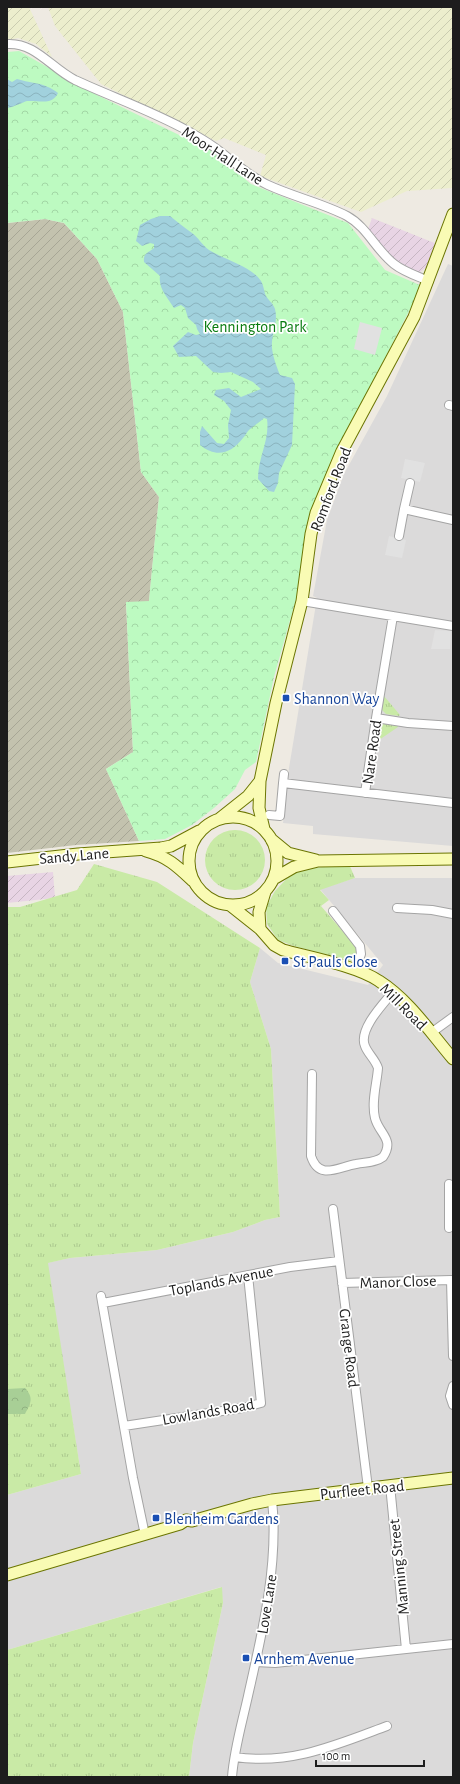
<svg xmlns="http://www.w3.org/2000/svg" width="460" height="1784" viewBox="0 0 460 1784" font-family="'Alegreya Sans',sans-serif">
  <defs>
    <pattern id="industrial-furrows" width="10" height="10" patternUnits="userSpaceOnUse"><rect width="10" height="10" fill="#e8d4e4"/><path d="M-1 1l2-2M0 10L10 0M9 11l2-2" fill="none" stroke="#c7b6c3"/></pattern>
    <pattern id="construction-furrows" width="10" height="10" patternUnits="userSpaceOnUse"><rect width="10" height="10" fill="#c3c2ae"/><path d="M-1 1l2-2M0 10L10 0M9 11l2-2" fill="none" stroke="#a7a695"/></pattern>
    <pattern id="farmland-furrows" width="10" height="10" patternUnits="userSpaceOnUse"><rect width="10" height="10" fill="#eceecd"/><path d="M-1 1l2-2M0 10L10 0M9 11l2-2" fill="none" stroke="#caccb0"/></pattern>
    <pattern id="grass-tufts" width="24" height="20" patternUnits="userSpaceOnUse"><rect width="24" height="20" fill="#c9eaa6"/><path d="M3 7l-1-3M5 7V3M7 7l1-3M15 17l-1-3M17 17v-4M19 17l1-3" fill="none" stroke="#acc88e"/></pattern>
    <pattern id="forest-crowns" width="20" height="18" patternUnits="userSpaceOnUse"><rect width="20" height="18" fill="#a8cf96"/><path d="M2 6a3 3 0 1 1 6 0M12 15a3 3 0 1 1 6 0" fill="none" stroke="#90b181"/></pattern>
    <pattern id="park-crowns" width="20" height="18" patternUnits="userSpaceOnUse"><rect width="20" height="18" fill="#bdfac1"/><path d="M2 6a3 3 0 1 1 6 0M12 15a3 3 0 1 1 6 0" fill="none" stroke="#a2d6a5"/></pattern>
    <pattern id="water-waves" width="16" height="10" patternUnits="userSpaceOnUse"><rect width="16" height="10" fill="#a1d1dd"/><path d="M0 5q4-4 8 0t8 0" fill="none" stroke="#8ab3bd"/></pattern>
  </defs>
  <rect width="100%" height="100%" fill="#eeeae2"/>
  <path fill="#dbdada" d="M 448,264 L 453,266 L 453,846 L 313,834 L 313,826 L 283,823 L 289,768 L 317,598 L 313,596 L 327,520 L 344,474 L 387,396 Z
    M 355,878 L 453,878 L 453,1777 L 189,1777 L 193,1743 L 223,1603 L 221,1587 L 7,1650 L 7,1495 L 81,1474 L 47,1263 L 70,1258 L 157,1250 L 233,1232 L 265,1220 L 280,1217 L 271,1049 L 250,982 L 260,948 L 278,963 L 368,985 L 383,965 L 320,889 Z"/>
  <path fill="url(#industrial-furrows)" d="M 372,218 L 437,244 L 431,263 L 419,273 L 403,267 L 391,259 L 367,232 Z
    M 53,872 L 55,898 L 7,903 L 7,876 Z"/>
  <path fill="url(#construction-furrows)" d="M 45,219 L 64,223 L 97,259 L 123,312 L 141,472 L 159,497 L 149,602 L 126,602 L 133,752 L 106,769 L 139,841 L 76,845 L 7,853 L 7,223 Z"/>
  <path fill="url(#farmland-furrows)" d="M 7,7 L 29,7 L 52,57 L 36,44 L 18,38 L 7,40 Z
    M 48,7 L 453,7 L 452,188 L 407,191 L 361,212 L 260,176 L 266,155 L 224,138 L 216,141 L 101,84 L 55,26 Z"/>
  <path fill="url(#grass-tufts)" d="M 384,696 L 400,715 L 399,716 L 386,714 L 382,710 Z
    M 384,724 L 398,726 L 398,727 L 379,740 L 377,739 L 379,726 Z
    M205 860a30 30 0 1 1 60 0a30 30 0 1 1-60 0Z
    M 94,864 L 157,882 L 260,948 L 250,982 L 271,1049 L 280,1217 L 265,1220 L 233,1232 L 157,1250 L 70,1258 L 48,1263 L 81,1474 L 7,1495 L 7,907 L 20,907 L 77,890 Z
    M 349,864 L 355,878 L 320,890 L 329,900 L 321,906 L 357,948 L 357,954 L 351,961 L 294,946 L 278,940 L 267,924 L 266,907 L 275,891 L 293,872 L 314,868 Z
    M 222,1587 L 223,1603 L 193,1743 L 189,1777 L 7,1777 L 7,1650 Z"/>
  <path fill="url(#forest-crowns)" d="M 25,1388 C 34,1398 31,1403 25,1414 L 7,1414 L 7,1389 Z"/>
  <path fill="url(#park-crowns)" d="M 19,51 L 97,95 L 210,150 L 251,184 L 348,223 L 385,270 L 422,286 L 338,449 L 312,512 L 296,599 L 274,677 L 256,762 L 245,770 L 235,789 L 214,808 L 192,825 L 165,839 L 139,841 L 106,769 L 133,752 L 126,602 L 149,601 L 159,497 L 141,472 L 123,312 L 97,259 L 64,223 L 45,219 L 7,223 L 7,52 Z"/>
  <path fill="#e1e1e1" d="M 360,322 L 382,328 L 375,355 L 354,349 Z
    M 405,459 L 425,463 L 420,482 L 401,478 Z
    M 389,536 L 406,540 L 402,558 L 385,555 Z
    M 435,630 L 451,631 L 450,649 L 431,649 Z"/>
  <path fill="url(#water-waves)" d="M 7,79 L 12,82 L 17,79 C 33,84 44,82 58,93 C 52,106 39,100 27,101 C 23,102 14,107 7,108 Z
    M 160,216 L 170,216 C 177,222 184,227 192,233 C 198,237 202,245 209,250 C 225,260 251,266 261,281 C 264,286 264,292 266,296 C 269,301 273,303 275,309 C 278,320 273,330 272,342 C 271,352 276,365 280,375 L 292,378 L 295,384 L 292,445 L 279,473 L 278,483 L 274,492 L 269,491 L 258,479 C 258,457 270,440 267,419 L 264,418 C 259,423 253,426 249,430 C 247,432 245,436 243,438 C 231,454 216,458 200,445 L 200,432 L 202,426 L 217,443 L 224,444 L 229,438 L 228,425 L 231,410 L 224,401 L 214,395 L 216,390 L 229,388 L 241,397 L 261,389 L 253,382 L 231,372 L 221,373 L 213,372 L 196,356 L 179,357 L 173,346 L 188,332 L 196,335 L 200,334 L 197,329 L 196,325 L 188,318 L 185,308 L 181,305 L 174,308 C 168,298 158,288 160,276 L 144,262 C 143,253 148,253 154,248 L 154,244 L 150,243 L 142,246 L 136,241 L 140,225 L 151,219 Z"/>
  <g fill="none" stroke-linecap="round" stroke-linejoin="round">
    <g stroke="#a4a4a4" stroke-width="10">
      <path id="street" d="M 7,44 C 35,42 51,68 75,80 C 112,97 152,111 188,131 C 197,136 206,141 214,147 C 232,160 248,176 268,185 C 294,197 322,203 347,216 C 367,227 376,250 394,264 C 404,272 417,276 429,281
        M 449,405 L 453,406
        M 404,509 L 410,483
        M 399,536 L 404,509 L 453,520
        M 302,601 L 453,626
        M 376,718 L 408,723 L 453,726
        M 284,774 L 283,783 L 453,803
        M 365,793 L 376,718 L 393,616
        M 269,815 L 280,816 L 283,783
        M 397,908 L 432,910 L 453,914
        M 333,911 L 360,946 L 361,954 L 355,970
        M 431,1033 L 453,1017
        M 312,1074 L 311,1156 C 319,1181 338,1167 356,1164 C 366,1162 375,1163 383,1157 C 395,1139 379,1134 375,1118 C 371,1102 377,1083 378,1068 C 375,1059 368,1054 365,1046 C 358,1030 383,1004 393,992
        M 449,1184 L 449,1204
        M 333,1209 L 368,1488
        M 449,1228 L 449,1204 L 453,1204
        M 342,1283 L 451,1280 L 453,1356
        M 101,1296 L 133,1478 L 145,1535
        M 103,1303 L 290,1267 L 339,1261
        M 453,1386 L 450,1396 L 453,1405
        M 124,1426 L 242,1408 L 261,1403 L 248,1275
        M 390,1485 L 406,1649
        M 256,1662 L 275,1663 L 453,1644
        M 235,1757 C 291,1765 336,1745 387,1726
        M 232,1777 C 234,1750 242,1723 248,1696 C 262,1634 279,1563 272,1500"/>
    </g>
    <g stroke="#6b7502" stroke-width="13">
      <path id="secondary" d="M189 861a44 44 0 1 1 88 0a44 44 0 1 1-88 0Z
        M 219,819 L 248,796 L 260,781
        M 264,829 L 259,808 L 260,781 L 276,703 L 302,601 L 311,534 L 316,513 L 342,451 L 414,317 L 453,214
        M 271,839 L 288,853 L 316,860
        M 146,851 C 168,857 177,866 193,881
        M 7,862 L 78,854 L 161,848 L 171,846 L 199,831
        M 275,878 L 294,867 L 318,861 L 453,859
        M 231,906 L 260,929 L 274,945 L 283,950 C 309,957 357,966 379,981 C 409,1000 430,1032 453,1059
        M 260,929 L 259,912 L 265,892
        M 7,1575 L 180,1524 L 186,1520 L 192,1521 L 252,1504 L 272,1500 L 453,1478"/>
    </g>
    <use href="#street" stroke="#fff" stroke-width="8"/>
    <use href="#secondary" stroke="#f9fbb4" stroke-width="11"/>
  </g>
  <g fill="#1a4fb4" stroke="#fff" stroke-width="1.5">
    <rect x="282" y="694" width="8" height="8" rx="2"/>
    <rect x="281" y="957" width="8" height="8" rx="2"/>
    <rect x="152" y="1514" width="8" height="8" rx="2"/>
    <rect x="242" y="1654" width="8" height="8" rx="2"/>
  </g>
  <g text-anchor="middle" stroke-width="3.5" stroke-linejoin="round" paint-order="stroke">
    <g font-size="16" fill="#1d1d1d" stroke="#fff">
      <text transform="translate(223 155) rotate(33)" y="6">Moor Hall Lane</text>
      <text transform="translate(330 489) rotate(-69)" y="6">Romford Road</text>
      <text transform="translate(371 752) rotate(-82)" y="6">Nare Road</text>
      <text transform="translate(74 855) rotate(-5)" y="6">Sandy Lane</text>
      <text transform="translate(404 1006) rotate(45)" y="6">Mill Road</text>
      <text transform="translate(221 1280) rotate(-11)" y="6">Toplands Avenue</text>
      <text transform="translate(398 1281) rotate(-2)" y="6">Manor Close</text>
      <text transform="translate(350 1348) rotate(83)" y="6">Grange Road</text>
      <text transform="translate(208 1411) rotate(-10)" y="6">Lowlands Road</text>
      <text transform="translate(362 1489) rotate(-6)" y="6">Purfleet Road</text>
      <text transform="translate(398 1567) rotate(-96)" y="6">Manning Street</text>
      <text transform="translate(266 1604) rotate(-81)" y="6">Love Lane</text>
    </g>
    <g font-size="16" fill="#097c10" stroke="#fff">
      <text x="255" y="332">Kennington Park</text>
    </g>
    <g font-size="16" fill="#164399" stroke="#fff" text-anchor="start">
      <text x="294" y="704">Shannon Way</text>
      <text x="293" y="967">St Pauls Close</text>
      <text x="164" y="1524">Blenheim Gardens</text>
      <text x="254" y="1664">Arnhem Avenue</text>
    </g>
  </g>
  <rect width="460" height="1784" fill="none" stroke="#1d1d1d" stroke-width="16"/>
  <path d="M316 1760v6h108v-6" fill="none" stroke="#1d1d1d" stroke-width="2"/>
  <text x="322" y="1760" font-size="12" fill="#1d1d1d" stroke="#ffffff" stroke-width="3" paint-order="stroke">100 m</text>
</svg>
